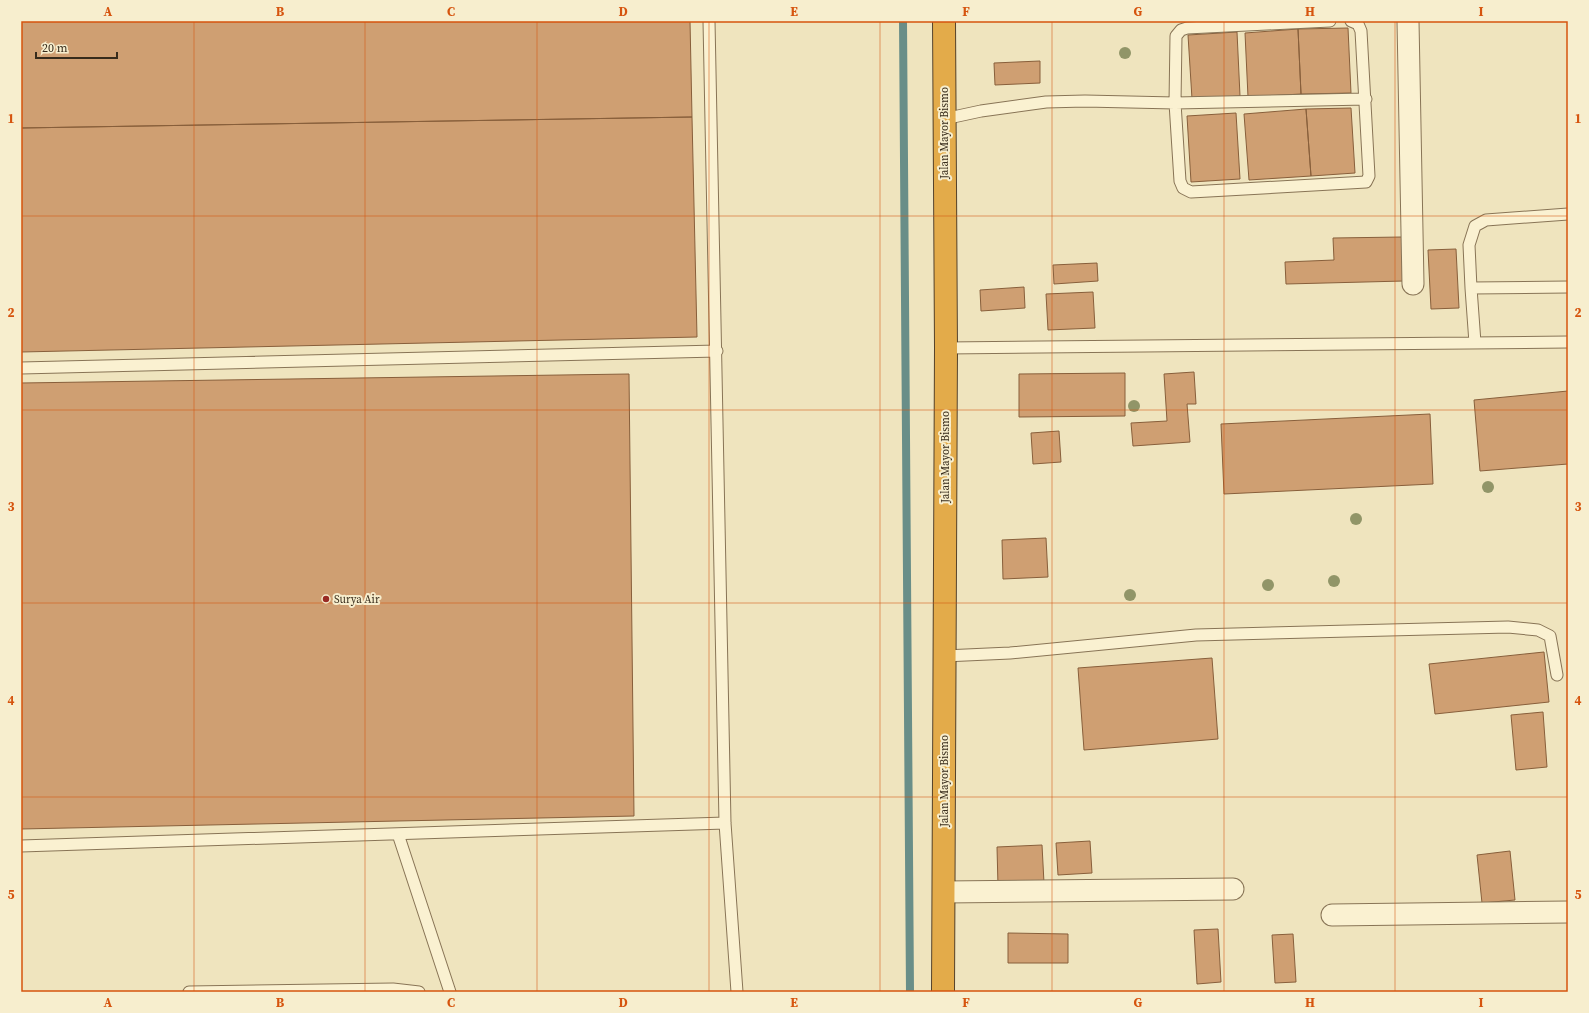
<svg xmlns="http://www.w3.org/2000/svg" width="1589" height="1013" viewBox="0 0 1589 1013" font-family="'Source Serif 4',serif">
  <rect width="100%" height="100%" fill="#efe4be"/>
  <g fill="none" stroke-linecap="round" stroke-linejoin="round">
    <path stroke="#698e88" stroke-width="8" d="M 903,21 L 910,992"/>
  </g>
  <path fill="#cf9f72" stroke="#885f3b" d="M 21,21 L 690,21 L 692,117 L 21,128 Z
    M 1348,28 L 1351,93 L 1301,94 L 1298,29 Z
    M 1298,29 L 1301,94 L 1248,97 L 1245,33 Z
    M 1237,32 L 1240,96 L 1192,99 L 1188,35 Z
    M 1040,61 L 1040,83 L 995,85 L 994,63 Z
    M 1351,108 L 1355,173 L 1311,176 L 1306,109 Z
    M 1306,109 L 1311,176 L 1249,180 L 1244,114 Z
    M 1236,113 L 1240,179 L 1191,182 L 1187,116 Z
    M 692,117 L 697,337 L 21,352 L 21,128 Z
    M 1402,237 L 1404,281 L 1286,284 L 1285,262 L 1334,260 L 1333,238 Z
    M 1456,249 L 1459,308 L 1431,309 L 1428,250 Z
    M 1097,263 L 1098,281 L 1054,284 L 1053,265 Z
    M 1024,287 L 1025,308 L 981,311 L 980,290 Z
    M 1093,292 L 1095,328 L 1048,330 L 1046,294 Z
    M 1194,372 L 1196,404 L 1187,404 L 1190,442 L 1133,446 L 1131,423 L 1167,421 L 1164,374 Z
    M 1125,373 L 1125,416 L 1019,417 L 1019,374 Z
    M 629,374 L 634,816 L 21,829 L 21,383 Z
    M 1568,391 L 1568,464 L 1480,471 L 1474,400 Z
    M 1430,414 L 1433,484 L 1224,494 L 1221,424 Z
    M 1059,431 L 1061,462 L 1033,464 L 1031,433 Z
    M 1046,538 L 1048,577 L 1003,579 L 1002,540 Z
    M 1544,652 L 1549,702 L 1435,714 L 1429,664 Z
    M 1212,658 L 1218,739 L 1084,750 L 1078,668 Z
    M 1543,712 L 1547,767 L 1516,770 L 1511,715 Z
    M 1090,841 L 1092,873 L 1058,875 L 1056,843 Z
    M 1042,845 L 1044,883 L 998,886 L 997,847 Z
    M 1510,851 L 1515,900 L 1482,903 L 1477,855 Z
    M 1218,929 L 1221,982 L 1197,984 L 1194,930 Z
    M 1008,933 L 1068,934 L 1068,963 L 1008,963 Z
    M 1293,934 L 1296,982 L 1275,983 L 1272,935 Z"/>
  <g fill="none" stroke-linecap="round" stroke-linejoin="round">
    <g stroke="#887456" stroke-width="13">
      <path id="lane" d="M 709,21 L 725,823 L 737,992
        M 1330,21 L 1187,28 L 1181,30 L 1176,36 L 1175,103 L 1180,181 L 1183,188 L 1191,192 L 1366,182 L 1369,176 L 1361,31 L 1358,24 L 1351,21
        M 944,119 L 981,111 L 1046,102 L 1085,101 L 1175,103 L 1366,99
        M 1568,214 L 1486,220 L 1475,226 L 1469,245 L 1471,288 L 1568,287
        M 1471,288 L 1475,343
        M 946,348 L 1568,342
        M 21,368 L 717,351
        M 944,656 L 1010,653 L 1196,635 L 1508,627 L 1538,630 L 1550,636 L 1557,675
        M 398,834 L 450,992
        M 21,846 L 725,823
        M 189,992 L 393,989 L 419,992"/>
    </g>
    <g stroke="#887456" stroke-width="23">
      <path id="street" d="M 1408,21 L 1413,284
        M 944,892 L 1233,889
        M 1332,915 L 1568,912"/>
    </g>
    <g stroke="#55422b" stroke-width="24">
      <path id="highway" d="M 943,992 L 946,348 L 944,21"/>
    </g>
    <use href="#lane" stroke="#faf1d1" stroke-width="11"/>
    <use href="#street" stroke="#faf1d1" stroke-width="21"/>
    <use href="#highway" stroke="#e3ab4a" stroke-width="22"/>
  </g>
  <g fill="#919568">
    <circle cx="1125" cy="53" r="6"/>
    <circle cx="1134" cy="406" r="6"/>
    <circle cx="1488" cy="487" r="6"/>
    <circle cx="1356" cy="519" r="6"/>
    <circle cx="1334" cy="581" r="6"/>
    <circle cx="1268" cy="585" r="6"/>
    <circle cx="1130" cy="595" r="6"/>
  </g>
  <path fill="none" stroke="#d6540e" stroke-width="1" stroke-opacity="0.55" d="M 194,21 L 194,992M 365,21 L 365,992M 537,21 L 537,992M 709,21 L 709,992M 880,21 L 880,992M 1052,21 L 1052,992M 1224,21 L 1224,992M 1395,21 L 1395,992M 21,216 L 1568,216M 21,410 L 1568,410M 21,603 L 1568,603M 21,797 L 1568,797"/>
  <circle fill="#992b24" stroke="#f7eece" stroke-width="1.5" cx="326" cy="599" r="4"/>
  <g text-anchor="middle" stroke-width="4" stroke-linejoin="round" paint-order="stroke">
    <g font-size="11" fill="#372b1b" stroke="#f7eece">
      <text transform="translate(944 133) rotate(-90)" y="4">Jalan Mayor Bismo</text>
      <text transform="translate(945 457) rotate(-90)" y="4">Jalan Mayor Bismo</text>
      <text transform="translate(944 781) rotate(-90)" y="4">Jalan Mayor Bismo</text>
    </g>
    <g font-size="11" fill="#372b1b" stroke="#f7eece" text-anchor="start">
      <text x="334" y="603">Surya Air</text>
    </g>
  </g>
  <rect width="1589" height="1013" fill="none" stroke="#f7eece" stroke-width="44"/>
  <path d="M36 52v6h81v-6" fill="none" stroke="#372b1b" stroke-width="2"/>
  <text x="42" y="52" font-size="12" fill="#372b1b" stroke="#f7eece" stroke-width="3" paint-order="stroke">20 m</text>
  <rect x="22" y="22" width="1545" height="969" fill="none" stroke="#d6540e" stroke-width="1.5"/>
  <g font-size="13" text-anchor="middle" font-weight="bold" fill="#d6540e">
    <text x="108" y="16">A</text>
    <text x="280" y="16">B</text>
    <text x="451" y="16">C</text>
    <text x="623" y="16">D</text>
    <text x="794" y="16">E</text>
    <text x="966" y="16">F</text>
    <text x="1138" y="16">G</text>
    <text x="1310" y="16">H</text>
    <text x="1481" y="16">I</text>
    <text x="11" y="123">1</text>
    <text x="1578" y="123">1</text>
    <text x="11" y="317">2</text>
    <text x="1578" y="317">2</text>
    <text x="11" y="511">3</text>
    <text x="1578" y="511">3</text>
    <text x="11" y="705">4</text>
    <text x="1578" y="705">4</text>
    <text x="11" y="899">5</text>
    <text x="1578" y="899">5</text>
    <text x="108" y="1007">A</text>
    <text x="280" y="1007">B</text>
    <text x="451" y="1007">C</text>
    <text x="623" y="1007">D</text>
    <text x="794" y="1007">E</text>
    <text x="966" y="1007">F</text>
    <text x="1138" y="1007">G</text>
    <text x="1310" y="1007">H</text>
    <text x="1481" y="1007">I</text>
  </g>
</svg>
